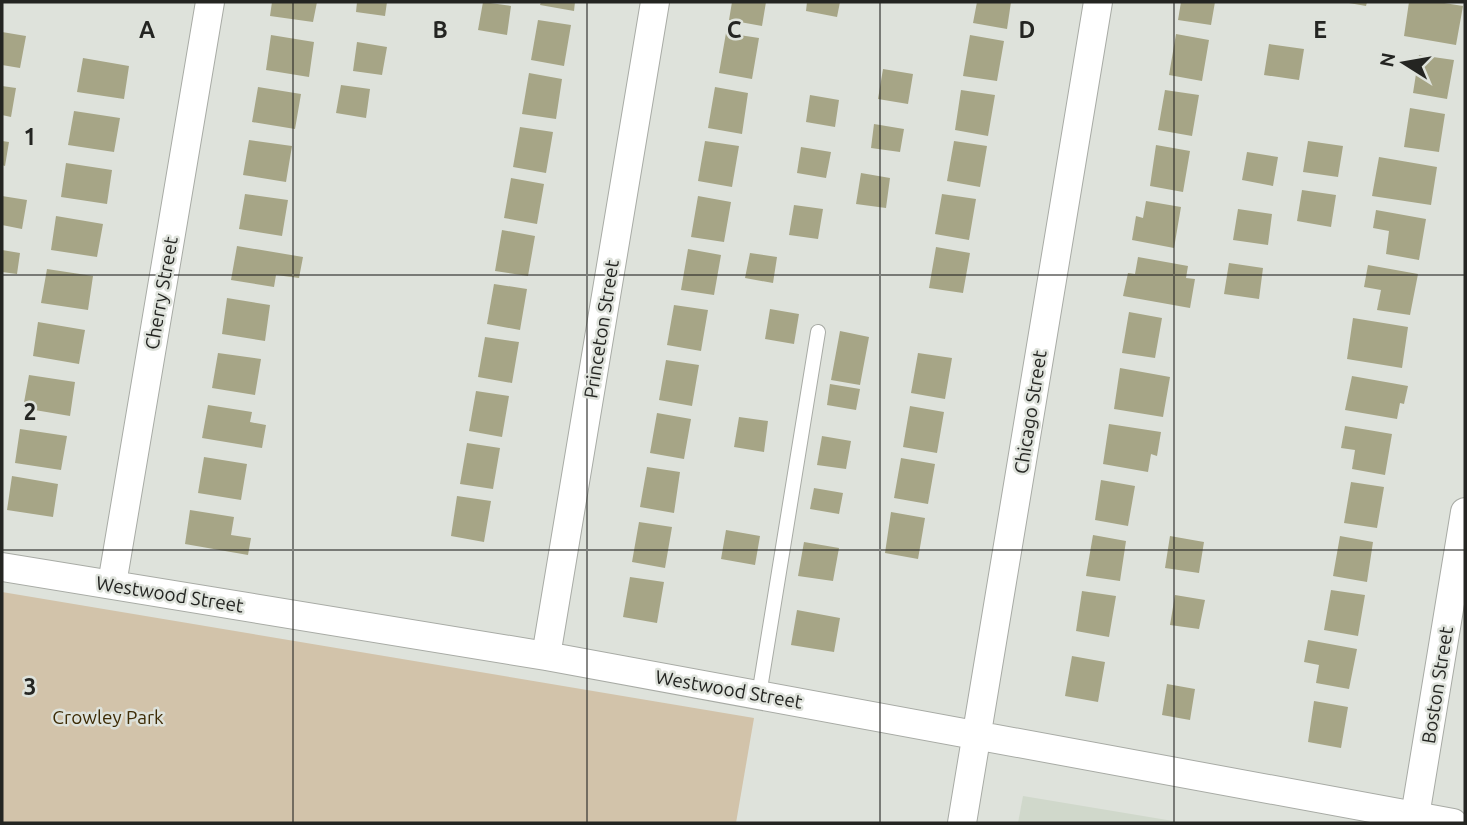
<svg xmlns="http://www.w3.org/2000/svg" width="1467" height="825" viewBox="0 0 1467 825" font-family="Ubuntu,sans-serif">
  <rect width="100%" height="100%" fill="#dee2db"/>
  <path fill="#d0d8cb" d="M 1023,796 L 1185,823 L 1018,823 Z"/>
  <path fill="#d2c3aa" d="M 2,592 L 754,718 L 736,823 L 2,823 Z"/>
  <path fill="#a6a586" d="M 272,2 L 317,2 L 313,22 L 270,16 Z
    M 357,2 L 387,2 L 385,16 L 356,12 Z
    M 483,2 L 511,6 L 507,35 L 478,30 Z
    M 541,2 L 575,2 L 574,11 L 540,5 Z
    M 732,2 L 766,2 L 762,26 L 729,20 Z
    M 807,2 L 840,2 L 837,17 L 806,11 Z
    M 977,2 L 1011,2 L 1007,29 L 973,23 Z
    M 1181,2 L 1215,2 L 1211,25 L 1178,20 Z
    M 1349,2 L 1367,2 L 1366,6 L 1349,3 Z
    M 1409,2 L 1438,2 L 1463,6 L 1456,45 L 1404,36 Z
    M 538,20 L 571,25 L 564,66 L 531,60 Z
    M 2,32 L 26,36 L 20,68 L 2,65 Z
    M 726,33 L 759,38 L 752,79 L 719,73 Z
    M 1176,34 L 1209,40 L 1202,81 L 1169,75 Z
    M 271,35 L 314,42 L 309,77 L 266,70 Z
    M 970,35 L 1004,41 L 997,81 L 963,76 Z
    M 357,42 L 387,47 L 382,75 L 353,71 Z
    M 1269,44 L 1304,49 L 1299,80 L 1264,75 Z
    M 1419,55 L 1454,60 L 1447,99 L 1413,93 Z
    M 83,58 L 129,66 L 124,99 L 77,92 Z
    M 883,69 L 913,74 L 908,104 L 878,99 Z
    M 529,73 L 562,79 L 556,119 L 522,114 Z
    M 341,85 L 370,89 L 366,118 L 336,113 Z
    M 2,86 L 16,88 L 11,117 L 2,115 Z
    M 258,87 L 301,94 L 295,129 L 252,122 Z
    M 715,87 L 748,93 L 742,134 L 708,128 Z
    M 961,90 L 995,95 L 988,136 L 955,130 Z
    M 1165,90 L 1199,95 L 1192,136 L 1158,130 Z
    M 810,95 L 839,100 L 835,127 L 806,122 Z
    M 1410,108 L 1445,114 L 1439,152 L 1404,147 Z
    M 74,111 L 120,118 L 114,152 L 68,145 Z
    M 874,124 L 904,129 L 900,152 L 871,148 Z
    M 520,127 L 553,132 L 546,173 L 513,167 Z
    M 249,140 L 292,146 L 286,182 L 243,175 Z
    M 2,141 L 9,142 L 5,166 L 2,165 Z
    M 705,141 L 739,146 L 732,187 L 698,181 Z
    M 954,141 L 987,146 L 980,187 L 947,181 Z
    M 1308,141 L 1343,146 L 1338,177 L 1303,172 Z
    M 1156,145 L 1190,151 L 1183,192 L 1150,186 Z
    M 801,147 L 831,152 L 826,178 L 797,173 Z
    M 1247,152 L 1278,157 L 1273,186 L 1242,180 Z
    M 1379,157 L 1437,167 L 1431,205 L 1372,196 Z
    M 66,163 L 112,170 L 107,204 L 61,197 Z
    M 861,173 L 890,178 L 886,208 L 856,204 Z
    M 511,178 L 544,184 L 537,224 L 504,218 Z
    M 1302,190 L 1336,195 L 1331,227 L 1297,221 Z
    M 245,194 L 288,200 L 282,236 L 239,229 Z
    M 942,194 L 976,199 L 969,240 L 935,234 Z
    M 2,196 L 27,200 L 22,229 L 2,225 Z
    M 698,196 L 731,202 L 724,242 L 691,237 Z
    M 1146,201 L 1181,207 L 1174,248 L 1132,240 L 1136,216 L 1143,218 Z
    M 794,205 L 823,209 L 818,239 L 789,235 Z
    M 1238,209 L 1272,214 L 1268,245 L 1233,240 Z
    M 1376,210 L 1426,219 L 1419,260 L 1386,254 L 1389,231 L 1373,228 Z
    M 56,216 L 103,224 L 97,257 L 51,250 Z
    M 502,230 L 535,236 L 528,276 L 495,271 Z
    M 237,246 L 303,257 L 299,278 L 276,275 L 274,287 L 231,280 Z
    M 936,247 L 970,253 L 963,293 L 929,288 Z
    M 688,249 L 721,255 L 714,295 L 681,290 Z
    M 2,250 L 20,253 L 17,274 L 2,272 Z
    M 750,253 L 777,257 L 773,283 L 745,278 Z
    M 1138,257 L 1188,266 L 1186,278 L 1195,279 L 1190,308 L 1123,296 L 1128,273 L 1135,274 Z
    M 1229,263 L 1263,268 L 1259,299 L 1224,294 Z
    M 1368,265 L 1418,274 L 1410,315 L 1377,310 L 1381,290 L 1364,287 Z
    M 47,269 L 93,276 L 88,310 L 41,303 Z
    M 494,284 L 527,289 L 520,330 L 487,324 Z
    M 227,298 L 270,305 L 265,341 L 222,334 Z
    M 674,305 L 708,310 L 701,351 L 667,345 Z
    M 770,309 L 799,314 L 794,344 L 765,339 Z
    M 1129,312 L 1162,318 L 1155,358 L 1122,353 Z
    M 1353,318 L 1408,327 L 1402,368 L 1347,359 Z
    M 38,322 L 85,330 L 79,364 L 33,356 Z
    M 840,331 L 869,337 L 860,385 L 831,380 Z
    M 485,337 L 519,342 L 512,383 L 478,377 Z
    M 218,353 L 261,359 L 255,395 L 212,388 Z
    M 918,353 L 952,358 L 945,399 L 911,393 Z
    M 666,360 L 699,365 L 692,406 L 659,400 Z
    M 1120,368 L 1170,377 L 1163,417 L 1114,409 Z
    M 29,375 L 75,382 L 70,416 L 23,408 Z
    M 1352,376 L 1408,386 L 1404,404 L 1400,403 L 1397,419 L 1345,410 Z
    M 830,384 L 860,389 L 856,410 L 827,405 Z
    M 476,391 L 509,396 L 502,437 L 469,431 Z
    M 208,405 L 252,412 L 250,422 L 266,425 L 262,448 L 202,438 Z
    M 910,406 L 944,412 L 937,453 L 903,447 Z
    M 657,413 L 691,419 L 684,459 L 650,453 Z
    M 739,417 L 768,421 L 764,452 L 734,447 Z
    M 1109,424 L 1161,432 L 1157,456 L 1151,454 L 1148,472 L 1103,464 Z
    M 1345,426 L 1392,434 L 1385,475 L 1352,469 L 1355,450 L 1341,448 Z
    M 20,429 L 67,436 L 61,470 L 15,463 Z
    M 822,436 L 851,441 L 846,469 L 817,465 Z
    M 467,443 L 500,448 L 493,489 L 460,484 Z
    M 204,457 L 247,464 L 241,500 L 198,493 Z
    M 901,458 L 935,464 L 928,504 L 894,498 Z
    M 647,467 L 680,472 L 674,513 L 640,507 Z
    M 12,476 L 58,484 L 53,517 L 7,510 Z
    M 1101,480 L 1135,486 L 1128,526 L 1095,520 Z
    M 1351,482 L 1384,487 L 1377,528 L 1344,523 Z
    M 814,488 L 843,493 L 839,514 L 810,509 Z
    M 457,496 L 491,501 L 484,542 L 451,536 Z
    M 190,510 L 234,517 L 231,535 L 251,538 L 248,555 L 185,544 Z
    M 891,512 L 925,518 L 918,559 L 885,553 Z
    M 639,522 L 672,527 L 665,568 L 632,562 Z
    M 726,530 L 760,536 L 755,565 L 721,559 Z
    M 1093,535 L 1126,541 L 1120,581 L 1086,576 Z
    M 1170,536 L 1204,542 L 1199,573 L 1165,568 Z
    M 1340,536 L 1373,542 L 1367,582 L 1333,576 Z
    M 804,542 L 839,548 L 833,581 L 798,576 Z
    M 630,577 L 664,582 L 657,623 L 623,617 Z
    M 1331,590 L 1365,595 L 1358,636 L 1324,630 Z
    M 1082,591 L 1116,596 L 1109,637 L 1076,631 Z
    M 1175,595 L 1205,600 L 1199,629 L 1170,625 Z
    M 797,610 L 840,618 L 834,652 L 791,645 Z
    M 1308,640 L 1357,649 L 1349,689 L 1316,683 L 1319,665 L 1304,662 Z
    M 1072,656 L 1105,662 L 1098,702 L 1065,696 Z
    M 1167,684 L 1195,689 L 1190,720 L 1162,715 Z
    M 1314,701 L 1348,707 L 1341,748 L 1308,742 Z"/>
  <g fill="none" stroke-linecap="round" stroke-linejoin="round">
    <g stroke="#a8aba5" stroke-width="16">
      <path id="service" d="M 759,695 L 818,332"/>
    </g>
    <g stroke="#a8aba5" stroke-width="30">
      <path id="minor" d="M 2,567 L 546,656 L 1453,823
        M 112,584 L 210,2
        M 546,656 L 655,2
        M 1415,816 L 1465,512
        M 962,823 L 1098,2"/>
    </g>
    <use href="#service" stroke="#fff" stroke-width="14"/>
    <use href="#minor" stroke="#fff" stroke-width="28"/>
  </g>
  <path fill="none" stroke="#242522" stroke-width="2" stroke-opacity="0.55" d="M 293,2 L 293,823M 587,2 L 587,823M 880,2 L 880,823M 1174,2 L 1174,823M 2,275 L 1465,275M 2,550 L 1465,550"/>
  <g text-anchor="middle" stroke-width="5" stroke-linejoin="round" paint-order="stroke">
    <g font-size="19" fill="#242522" stroke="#dee2db">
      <text transform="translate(161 293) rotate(-80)" y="7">Cherry Street</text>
      <text transform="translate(601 329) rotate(-81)" y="7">Princeton Street</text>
      <text transform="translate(1030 412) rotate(-81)" y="7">Chicago Street</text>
      <text transform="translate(170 594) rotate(9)" y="7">Westwood Street</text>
      <text transform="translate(1437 685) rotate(-81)" y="7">Boston Street</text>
      <text transform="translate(729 689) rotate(10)" y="7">Westwood Street</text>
    </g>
    <g font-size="19" fill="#3d2b05" stroke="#dee2db">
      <text x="108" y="724">Crowley Park</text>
    </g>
  </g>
  <g font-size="23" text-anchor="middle" font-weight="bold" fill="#242522" stroke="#dee2db" stroke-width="5" stroke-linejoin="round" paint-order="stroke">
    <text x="147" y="38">A</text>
    <text x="440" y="38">B</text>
    <text x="734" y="38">C</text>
    <text x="1027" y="38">D</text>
    <text x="1320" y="38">E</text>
    <text x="30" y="145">1</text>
    <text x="30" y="420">2</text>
    <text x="30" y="695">3</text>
  </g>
  <rect width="1467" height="825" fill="none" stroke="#242522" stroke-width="7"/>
  <g transform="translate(1404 63) rotate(281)" stroke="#dee2db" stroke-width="5" paint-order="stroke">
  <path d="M0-5L12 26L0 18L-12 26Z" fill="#242522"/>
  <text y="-10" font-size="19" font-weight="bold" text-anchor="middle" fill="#242522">N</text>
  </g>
</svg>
